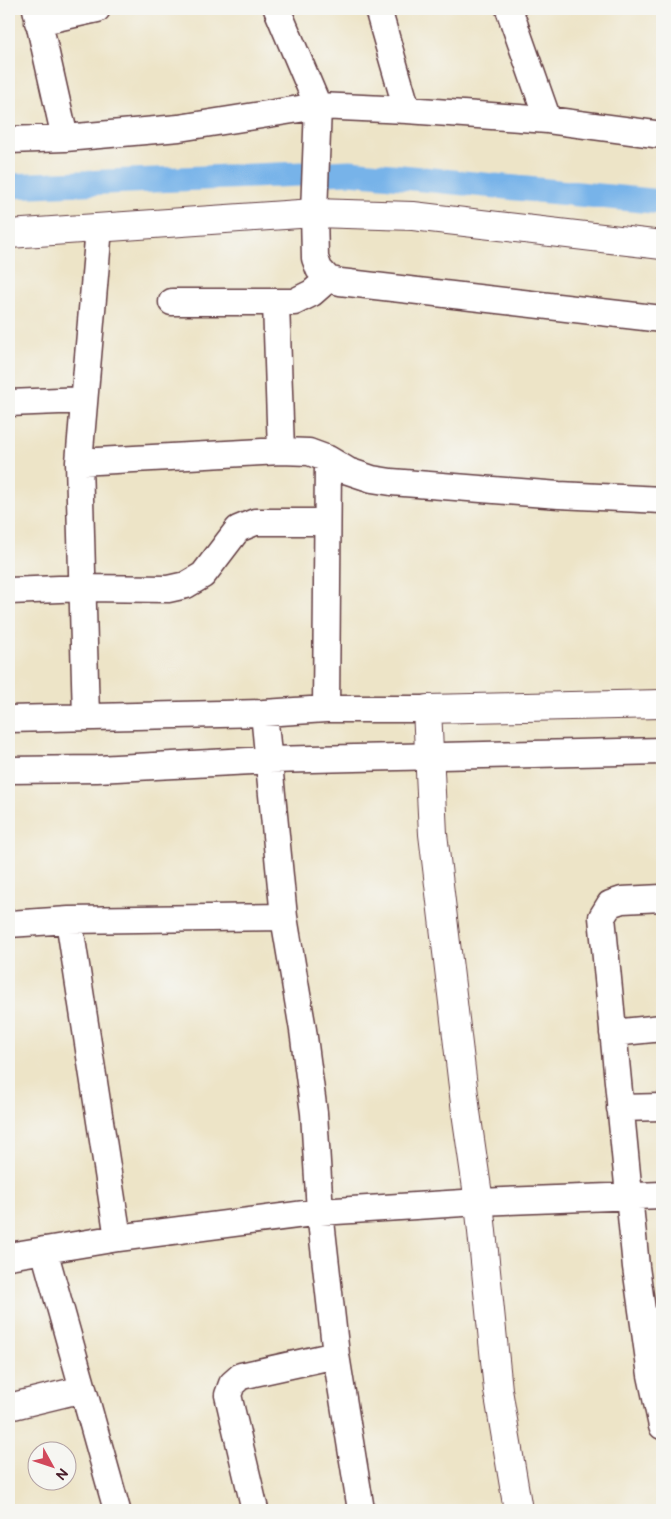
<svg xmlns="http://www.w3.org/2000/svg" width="671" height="1519" viewBox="0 0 671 1519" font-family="'Balsamiq Sans',sans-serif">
  <rect width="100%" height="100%" fill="#f6f6f2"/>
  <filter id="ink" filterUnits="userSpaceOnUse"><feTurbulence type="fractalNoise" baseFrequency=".02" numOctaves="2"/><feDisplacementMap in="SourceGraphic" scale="10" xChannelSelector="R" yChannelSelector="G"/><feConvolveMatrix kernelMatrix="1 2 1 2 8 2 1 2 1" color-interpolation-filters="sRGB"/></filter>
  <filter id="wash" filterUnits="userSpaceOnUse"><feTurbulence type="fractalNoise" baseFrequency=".0096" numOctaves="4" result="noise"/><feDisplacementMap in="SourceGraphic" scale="20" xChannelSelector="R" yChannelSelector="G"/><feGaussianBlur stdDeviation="1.12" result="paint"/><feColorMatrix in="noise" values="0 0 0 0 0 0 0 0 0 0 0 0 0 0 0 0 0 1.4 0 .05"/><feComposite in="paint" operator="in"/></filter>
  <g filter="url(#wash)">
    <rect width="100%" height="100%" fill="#ede4c7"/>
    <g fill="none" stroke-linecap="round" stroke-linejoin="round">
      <path stroke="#77b3e9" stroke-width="25" d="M 9,186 L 350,172 L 662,202"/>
    </g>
  </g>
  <g filter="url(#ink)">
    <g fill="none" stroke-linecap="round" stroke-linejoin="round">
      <g stroke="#623d42" stroke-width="29">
        <path id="minor" d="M 36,9 L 65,138
          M 277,9 L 318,106 L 314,213 L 315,258 L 319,269 L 328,279 L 340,282 L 662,319
          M 378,9 L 407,110
          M 509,9 L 548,120
          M 38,22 L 97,9
          M 9,140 L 65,138 L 179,128 L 318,106 L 407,110 L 548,120 L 662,135
          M 172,302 L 294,302 L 312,293 L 328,279
          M 276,303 L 281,451
          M 9,403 L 84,400
          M 79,462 L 281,451 L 309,452 L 328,459 L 348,471 L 372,479 L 391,482 L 559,495 L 662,500
          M 9,591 L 84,588 L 168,589 L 186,585 L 203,575 L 238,529 L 255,522 L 327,522
          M 326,709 L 328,459
          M 264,713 L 284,917 L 303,1030 L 314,1113 L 320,1212 L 336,1355 L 361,1510
          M 86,717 L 79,462 L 99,228
          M 9,719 L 264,713 L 326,709 L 427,709
          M 9,770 L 97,769 L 269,760 L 662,751
          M 662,898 L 622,900 L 610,904 L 602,917 L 636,1267 L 651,1375 L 662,1426
          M 69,920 L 118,1238
          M 9,924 L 69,920 L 284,917
          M 613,1033 L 662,1028
          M 620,1108 L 662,1107
          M 44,1250 L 117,1510
          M 9,1256 L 118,1238 L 320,1212 L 479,1202 L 662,1195
          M 9,1407 L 83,1389
          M 255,1510 L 228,1395 L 232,1384 L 241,1376 L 336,1355"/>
      </g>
      <g stroke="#623d42" stroke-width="30">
        <path id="tertiary" d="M 9,234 L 314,213 L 413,216 L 662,245
          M 518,1510 L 498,1390 L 479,1202 L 466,1112 L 433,834 L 427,709 L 662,704"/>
      </g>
      <use href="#minor" stroke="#fff" stroke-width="26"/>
      <use href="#tertiary" stroke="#fff" stroke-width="28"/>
    </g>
  </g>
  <rect width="671" height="1519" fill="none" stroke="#f6f6f2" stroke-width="30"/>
  <g transform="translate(52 1466) rotate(130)"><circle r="24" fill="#f6f6f2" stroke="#b1a0a2"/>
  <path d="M0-4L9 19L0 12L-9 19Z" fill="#d1495b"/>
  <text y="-8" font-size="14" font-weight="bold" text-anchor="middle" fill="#4a1f2b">N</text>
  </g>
</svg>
